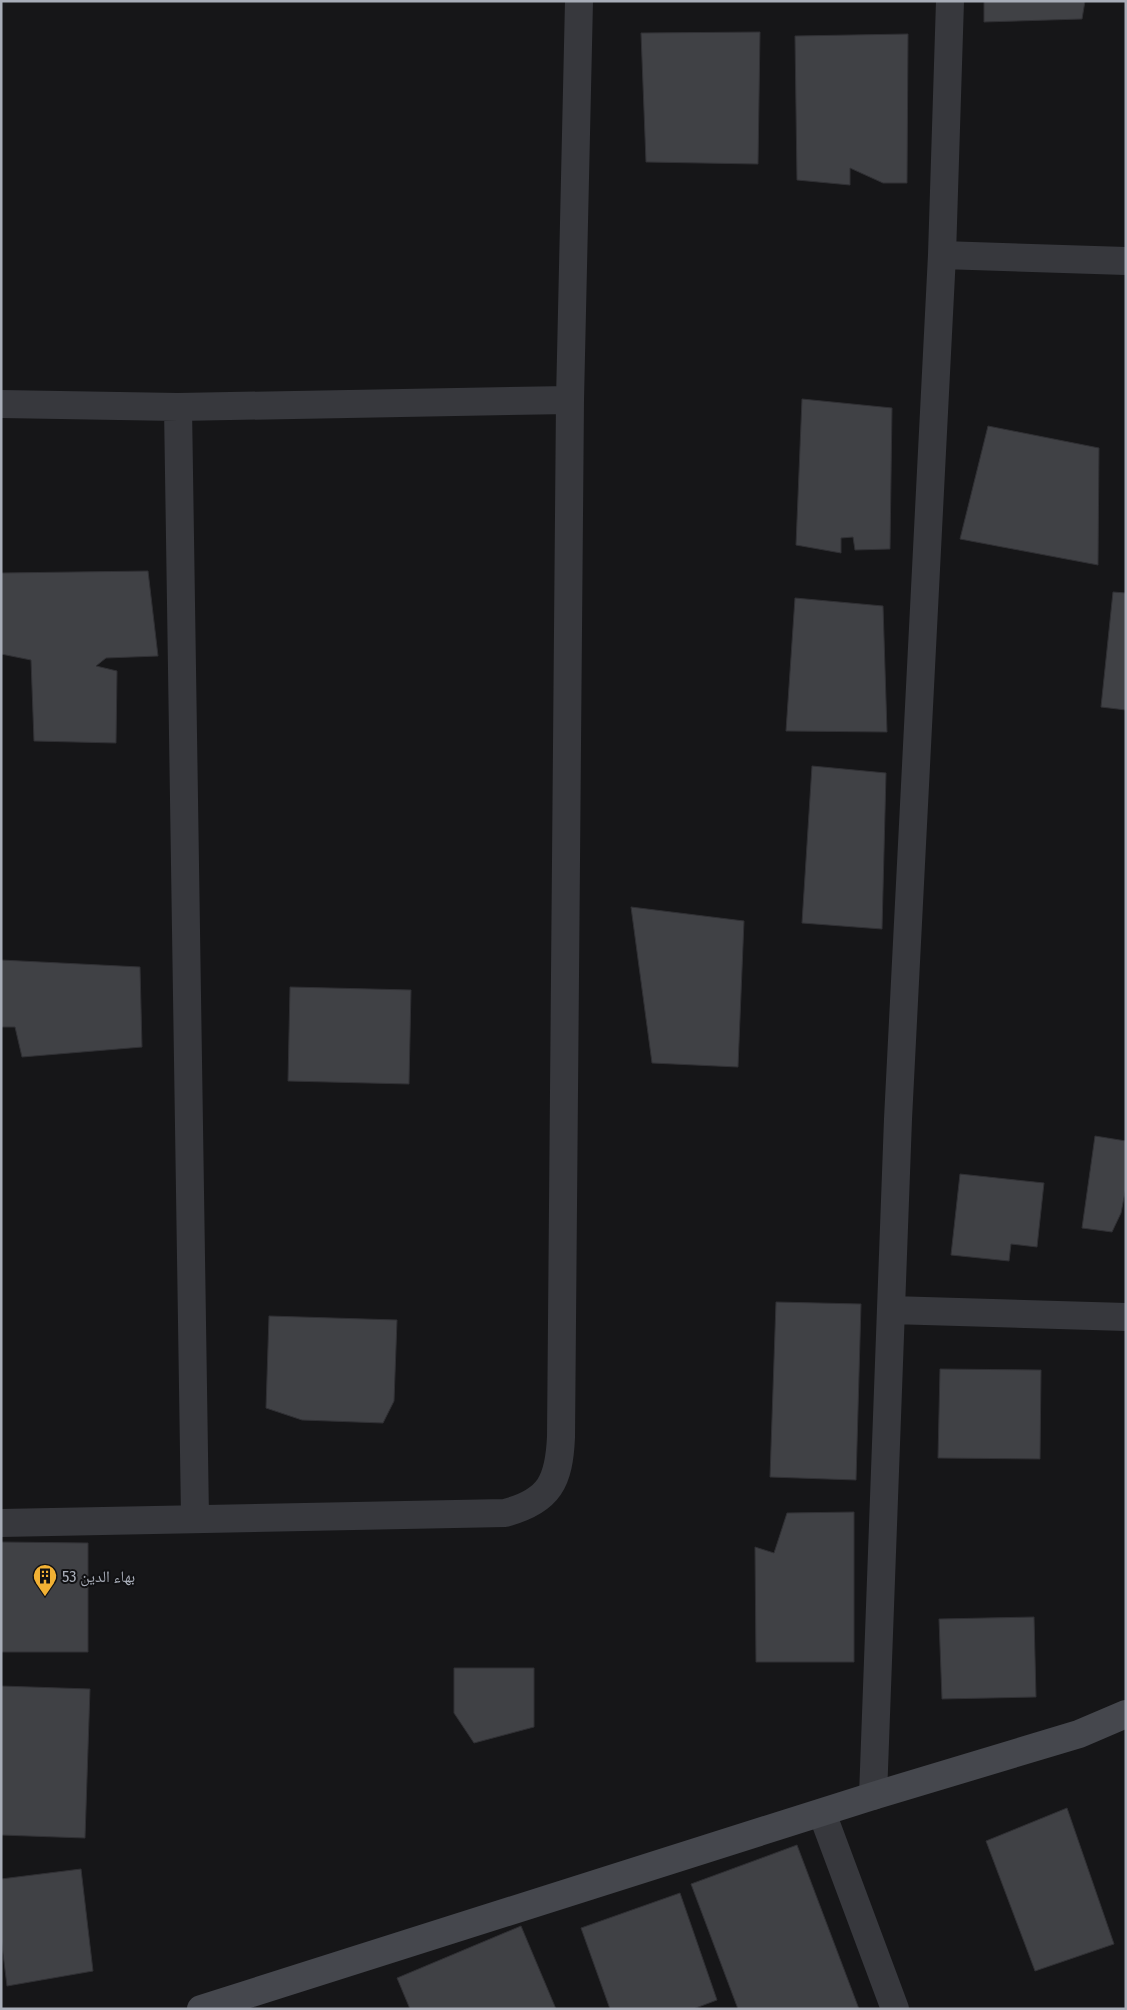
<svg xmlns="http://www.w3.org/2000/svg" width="1127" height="2010" viewBox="0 0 1127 2010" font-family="'Fira Sans Condensed','Noto Naskh Arabic',sans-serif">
  <rect width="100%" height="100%" fill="#161618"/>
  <path fill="#404145" stroke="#303034" d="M 984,1 L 1085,1 L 1082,19 L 984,22 Z
    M 760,32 L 758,164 L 646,162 L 641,33 Z
    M 908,34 L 907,183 L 883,183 L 850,168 L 850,185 L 797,180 L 795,36 Z
    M 802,399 L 892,408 L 890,549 L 855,550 L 853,537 L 841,538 L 841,553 L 796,545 Z
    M 988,426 L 1099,448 L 1098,565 L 960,539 Z
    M 148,571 L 158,656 L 106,658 L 96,666 L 117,671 L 116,743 L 34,741 L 31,660 L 1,654 L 1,573 Z
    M 1113,592 L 1126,593 L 1126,710 L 1101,707 Z
    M 795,598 L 883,606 L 887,732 L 786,731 Z
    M 812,766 L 886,773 L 882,929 L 802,923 Z
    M 631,907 L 744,921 L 738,1067 L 652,1063 Z
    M 1,960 L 140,967 L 142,1047 L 22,1057 L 15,1027 L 1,1027 Z
    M 290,987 L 411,990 L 409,1084 L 288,1081 Z
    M 1095,1136 L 1126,1141 L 1126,1187 L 1121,1213 L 1112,1232 L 1082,1228 Z
    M 960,1174 L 1044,1183 L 1037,1247 L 1011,1244 L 1009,1261 L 951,1255 Z
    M 776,1302 L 861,1304 L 856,1480 L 770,1477 Z
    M 269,1316 L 397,1320 L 394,1401 L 383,1423 L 302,1420 L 266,1408 Z
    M 940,1369 L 1041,1370 L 1040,1459 L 938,1458 Z
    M 854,1512 L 854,1662 L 756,1662 L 755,1547 L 774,1553 L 787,1513 Z
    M 1,1542 L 88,1543 L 88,1652 L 1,1652 Z
    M 1034,1617 L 1036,1697 L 942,1699 L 939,1619 Z
    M 454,1668 L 534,1668 L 534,1727 L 474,1743 L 454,1713 Z
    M 1,1686 L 90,1689 L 85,1838 L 1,1835 Z
    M 1067,1808 L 1114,1944 L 1035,1971 L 986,1841 Z
    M 797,1845 L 859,2009 L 738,2009 L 691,1884 Z
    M 81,1869 L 93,1971 L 7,1986 L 1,1937 L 1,1879 Z
    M 680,1893 L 717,2000 L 693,2009 L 610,2009 L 581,1928 Z
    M 521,1926 L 556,2009 L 410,2009 L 397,1978 Z"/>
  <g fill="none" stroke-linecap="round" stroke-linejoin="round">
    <path stroke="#37383d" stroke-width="28" d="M 942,255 L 1126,261
      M 1,404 L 178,407 L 570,400
      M 178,407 L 195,1518
      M 891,1310 L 1126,1317
      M 1,1523 L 505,1513 C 550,1501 559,1481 561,1437 L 570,400 L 579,1
      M 873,1796 L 898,1119 L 942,255 L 950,1
      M 822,1813 L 895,2009"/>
    <path stroke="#45474d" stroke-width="28" d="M 201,2009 L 873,1796 L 1079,1734 L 1126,1714"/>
  </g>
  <defs>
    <g id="building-pin" transform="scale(1.25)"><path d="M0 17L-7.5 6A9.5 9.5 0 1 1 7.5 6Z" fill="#f2b134" stroke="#111113"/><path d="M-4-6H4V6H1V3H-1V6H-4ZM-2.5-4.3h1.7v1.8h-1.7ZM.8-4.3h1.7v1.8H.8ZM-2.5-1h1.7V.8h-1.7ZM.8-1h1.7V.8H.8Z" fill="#111"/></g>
  </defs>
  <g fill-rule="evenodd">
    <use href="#building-pin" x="45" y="1576"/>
  </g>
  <g text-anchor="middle" stroke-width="4" stroke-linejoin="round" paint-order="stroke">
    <g font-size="16" fill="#a8adb8" stroke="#111113" text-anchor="start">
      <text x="62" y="1582">بهاء الدين 53</text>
    </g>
  </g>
  <rect width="1127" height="2010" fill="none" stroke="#a8adb8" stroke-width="5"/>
</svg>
